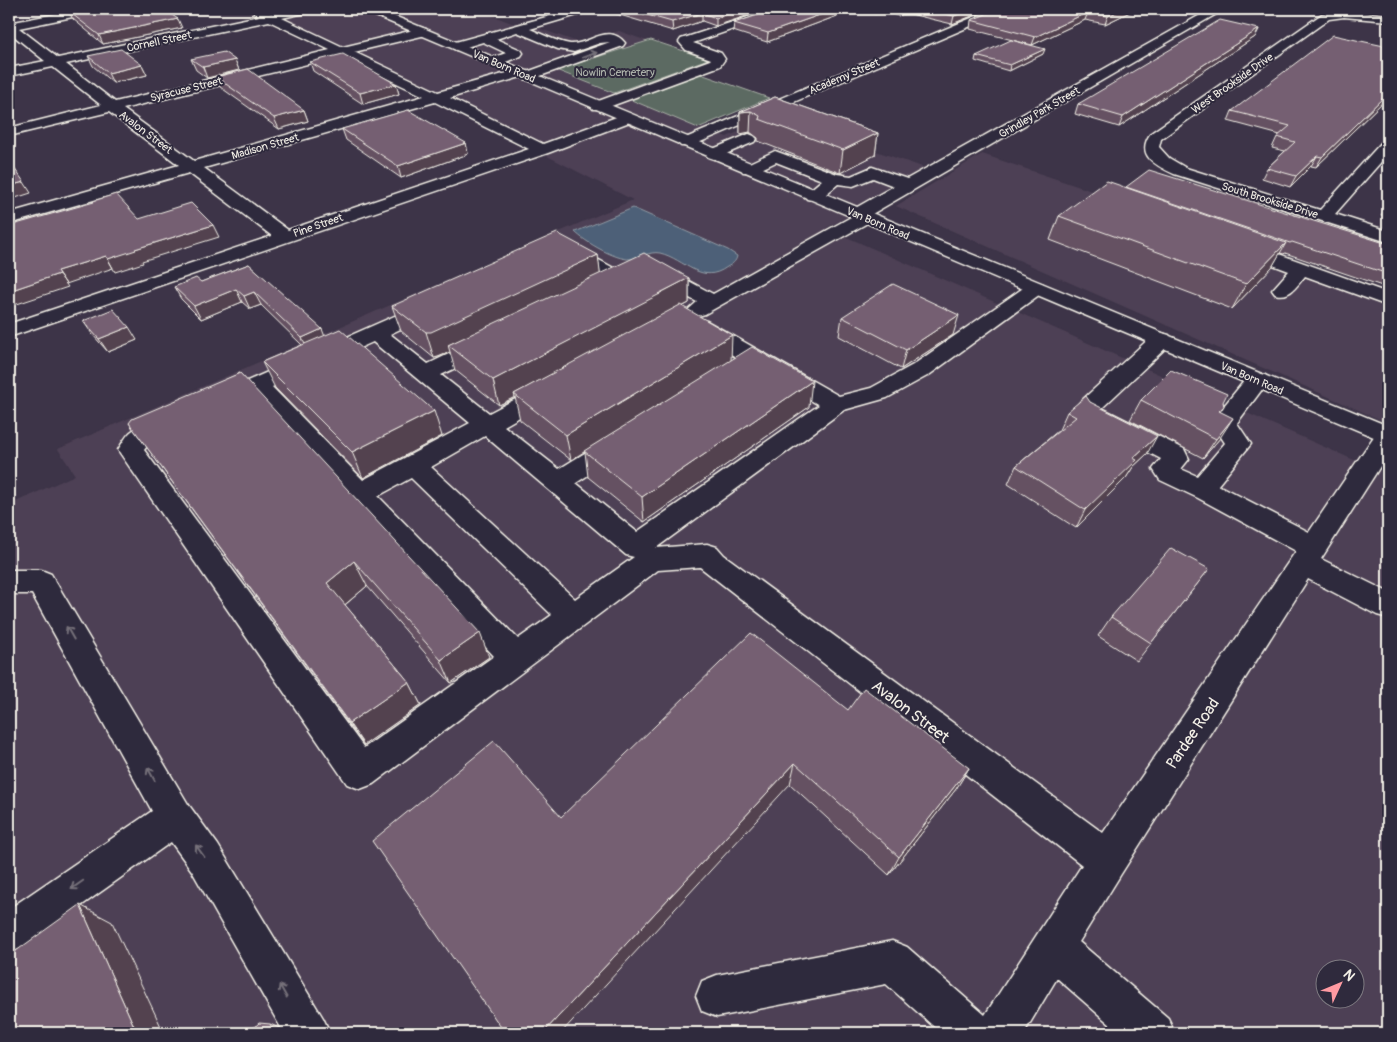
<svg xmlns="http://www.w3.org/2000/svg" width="1397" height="1042" viewBox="0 0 1397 1042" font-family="Pangolin,sans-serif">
  <rect width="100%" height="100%" fill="#3d3448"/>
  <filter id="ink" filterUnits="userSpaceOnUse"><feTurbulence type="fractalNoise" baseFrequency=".02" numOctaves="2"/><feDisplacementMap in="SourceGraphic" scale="10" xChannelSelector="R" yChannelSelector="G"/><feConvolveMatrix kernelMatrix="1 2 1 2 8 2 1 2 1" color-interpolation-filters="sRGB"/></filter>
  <g filter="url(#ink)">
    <path fill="#4e4155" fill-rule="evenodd" d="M 261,9 L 475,9 L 514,24 L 521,22 L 580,43 L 619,31 L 647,41 L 557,71 L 727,137 L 774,116 L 934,171 L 826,228 L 1388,475 L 1388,1033 L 9,1033 L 9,505 L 75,475 L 58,449 L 633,200 ZM 1324,970 L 1354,970 L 1354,1000 L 1324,1000 Z
      M 982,154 L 1388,291 L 1388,423 L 896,206 Z"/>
    <path fill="#5b6b62" stroke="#a8aea5" d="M 651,40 L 708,59 L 614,93 L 556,70 Z
      M 698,73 L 769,98 L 698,128 L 629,99 Z"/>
    <path fill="#4d6178" stroke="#909ba5" d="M 633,208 L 728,250 L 737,256 C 736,262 732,264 727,267 C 701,286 685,259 660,253 C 649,251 640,258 630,259 C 616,260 585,242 575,232 Z"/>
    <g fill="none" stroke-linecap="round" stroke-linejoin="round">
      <g stroke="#f4f1e8" stroke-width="3">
        <path id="minor" d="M 81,9 L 103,9 L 97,12 L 19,28 L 58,58 L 259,16 L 249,9 L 263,9 L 272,13 L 294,9 L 314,9 L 313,11 L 282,18 L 343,47 L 422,28 L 426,29 L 428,32 L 426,35 L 354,52 L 438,92 L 521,69 L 527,72 L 610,42 L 600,43 L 574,52 L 558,49 L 517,32 L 496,39 L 521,50 L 523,53 L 521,56 L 495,66 L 489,62 L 490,59 L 506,53 L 483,42 L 456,50 L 450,46 L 452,43 L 575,9 L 592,9 L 591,11 L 530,29 C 542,34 557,42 570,44 C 588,46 608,22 625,43 L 623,46 L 532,79 L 527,80 L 521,77 L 450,98 L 543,144 L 622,115 L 632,115 L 634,118 L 632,121 L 548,153 L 9,337 L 9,324 L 272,236 L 189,173 L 9,224 L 9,213 L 179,165 L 109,112 L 9,136 L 9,128 L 101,105 L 53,67 L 9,76 L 9,68 L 45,61 L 9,32 L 9,23 ZM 269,21 L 330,50 L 115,102 L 66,64 ZM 340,56 L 424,96 L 194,161 L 123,109 ZM 435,102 L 529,149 L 288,230 L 204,168 Z
          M 381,9 L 400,9 L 398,11 L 378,16 L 372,13 Z
          M 772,9 L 788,9 L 786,11 L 693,43 L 721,53 L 725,59 L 720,66 L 603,109 L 593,109 L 591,106 L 593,103 L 710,60 L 711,59 L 686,50 L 679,42 L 681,39 Z
          M 993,9 L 1008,9 L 1006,11 L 691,146 L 681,146 L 678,143 L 681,140 Z
          M 1211,9 L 1225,9 L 872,214 L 874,217 L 871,221 L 705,314 L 698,316 L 691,314 L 688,310 L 697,302 L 647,275 C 636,280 626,287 613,284 L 561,255 L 559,251 L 561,247 L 568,245 L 575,247 L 621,272 C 632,267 642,260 655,263 L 713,294 L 851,217 L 849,214 L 852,210 L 894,186 L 873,178 L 853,186 L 838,184 C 828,192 820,202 807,199 L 804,195 L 822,180 L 776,162 L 755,172 L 743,172 L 741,169 L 743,166 L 775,151 L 837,174 L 851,176 L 872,167 L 907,179 Z
          M 1344,11 L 1388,15 L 1388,21 L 1344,17 L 1329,19 L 1161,139 L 1159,147 L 1169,158 L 1186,168 L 1320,210 L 1382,142 L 1388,140 L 1388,154 L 1335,214 L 1388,231 L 1388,242 L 1174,174 C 1155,165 1135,155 1151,133 L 1322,14 Z
          M 749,134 L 754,136 L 757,139 L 754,142 L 714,159 L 708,157 L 706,154 L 708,151 Z
          M 1242,241 L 1388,293 L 1388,306 L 1305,276 C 1296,287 1290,298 1275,294 L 1272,290 L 1289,271 L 1235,251 L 1233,247 L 1235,243 Z
          M 1036,282 L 1043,284 L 1046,288 L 1043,292 L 929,375 L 887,398 L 844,410 L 656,548 L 707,544 L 717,547 L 724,555 L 1103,833 L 1296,551 L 1198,498 L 1160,480 L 1153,469 L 1161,459 L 1082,418 L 1077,406 L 1081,401 L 1153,335 L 1161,333 L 1169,335 L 1172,340 L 1169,345 L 1102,408 L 1184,449 L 1189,459 L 1181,469 L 1197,476 L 1225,443 L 1212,423 L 1215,417 L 1249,375 L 1257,373 L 1265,375 L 1269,380 L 1237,423 L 1251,444 L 1218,485 L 1309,532 L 1379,429 L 1388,427 L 1388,454 L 1321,559 L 1388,592 L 1388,618 L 1377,615 L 1308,579 L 1121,874 L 1079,942 L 1168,1018 L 1175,1033 L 1120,1033 L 1057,978 L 1024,1033 L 941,1033 L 886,984 L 717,1017 L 702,1011 L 696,996 L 702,981 L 717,975 L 892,941 L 907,947 L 985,1015 L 1082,865 L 700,567 L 658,570 L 373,784 L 360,789 L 347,784 L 118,450 C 122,444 127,434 132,431 C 144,423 169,414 182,417 L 185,423 C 176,437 154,435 144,450 L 364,748 L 494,656 L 254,396 L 227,407 L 219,410 L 211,407 L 207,402 L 211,397 L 424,303 L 431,301 L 438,303 L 441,307 L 438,311 L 390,334 L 428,364 L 478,340 L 486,338 L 494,340 L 497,345 L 494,350 L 441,375 L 489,413 L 542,385 L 550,383 L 558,385 L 562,390 L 558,395 L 504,426 L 559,469 L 609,438 L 618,436 L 627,438 L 631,444 L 627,450 L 576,483 L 637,532 L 819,405 L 691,331 L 688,326 L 691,321 L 699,320 L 707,321 L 839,396 L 871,388 L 913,365 L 1029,284 ZM 373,342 L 470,423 L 363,480 L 272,387 ZM 485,436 L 626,555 L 634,557 L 575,599 L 431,467 ZM 411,478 L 552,615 L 518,639 L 378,496 Z
          M 9,570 L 41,570 L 51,574 L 188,804 L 218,845 L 323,1018 L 330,1033 L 284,1033 L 192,871 L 171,842 L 23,947 L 9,953 L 9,909 L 152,811 L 32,594 L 9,594 Z"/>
      </g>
      <g stroke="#f4f1e8" stroke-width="3">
        <path id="major" d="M 362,9 L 377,9 L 1388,426 L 1388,443 L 364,11 Z"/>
      </g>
      <use href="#minor" fill="#2f2a3d" fill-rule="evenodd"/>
      <use href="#major" fill="#2f2a3d" fill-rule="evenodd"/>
    </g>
    <path fill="#655162" stroke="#f4f1e8" d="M 600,9 L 767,9 L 716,26 L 702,21 L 673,31 Z
      M 776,9 L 989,9 L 952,24 L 906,13 L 898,16 L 882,11 L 875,14 L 856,9 L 767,42 L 733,31 L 734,23 Z
      M 999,9 L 1136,9 L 1105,24 L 1085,20 L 1032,45 L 970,29 L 971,20 Z
      M 68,11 L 182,28 L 103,44 L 73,19 Z
      M 1259,29 L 1255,37 L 1119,127 L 1075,114 L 1078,104 Z
      M 1388,42 L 1388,97 L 1316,167 L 1311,166 L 1290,187 L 1262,178 L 1267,168 L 1285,151 L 1272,148 L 1277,137 L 1280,135 L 1228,121 L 1232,111 L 1384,46 Z
      M 1043,54 L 1009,71 L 975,61 L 976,56 Z
      M 88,56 L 142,65 L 147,75 L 113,83 L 93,66 Z
      M 191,59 L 235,60 L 239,70 L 207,78 L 196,70 Z
      M 310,62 L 396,84 L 399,94 L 363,104 L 313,71 Z
      M 216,77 L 304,110 L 308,121 L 279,129 L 220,87 Z
      M 775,97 L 878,133 L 875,155 L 840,173 L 758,141 L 758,138 L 750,132 L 740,134 L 740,112 Z
      M 342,129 L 466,143 L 468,154 L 401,178 L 346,140 Z
      M 1126,188 L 1388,244 L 1388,288 L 1285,253 L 1284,254 L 1280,253 L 1272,267 L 1232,309 L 1050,240 L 1059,216 Z
      M 1388,204 L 1388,217 L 1381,215 Z
      M 598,255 L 600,274 L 689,278 L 689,303 L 682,307 L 731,360 L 809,407 L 644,522 L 588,477 L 585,452 L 571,460 L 520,420 L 515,397 L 499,405 L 455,370 L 450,352 L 438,357 L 434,358 L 401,331 L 392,306 Z
      M 249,264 L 324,336 L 442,436 L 363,478 L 275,388 L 262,362 L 302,345 L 261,305 L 250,309 L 242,302 L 201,319 L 181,299 L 174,287 L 201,282 Z
      M 842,317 L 953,335 L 901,369 L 839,336 Z
      M 83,321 L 137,340 L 108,352 L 92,334 Z
      M 240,373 L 489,657 L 451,683 L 367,586 L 345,605 L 409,682 L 421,705 L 364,745 L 129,423 Z
      M 1141,400 L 1223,402 L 1224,406 L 1220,412 L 1220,438 L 1203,458 L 1130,420 Z
      M 1090,402 L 1147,454 L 1133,467 L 1126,478 L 1076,528 L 1008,484 L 1016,466 L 1059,430 L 1067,412 Z
      M 1209,569 L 1137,661 L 1098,636 L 1111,617 Z
      M 848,710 L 969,768 L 956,789 L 889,875 L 790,784 L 561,817 Z
      M 1388,731 L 1388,739 L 1385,737 Z"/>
    <path fill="#524250" stroke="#f4f1e8" d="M 62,9 L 73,9 L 63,11 Z
      M 743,9 L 767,9 L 716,26 L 716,18 Z
      M 837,9 L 856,9 L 767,42 L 768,33 Z
      M 875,9 L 882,9 L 882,11 L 875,14 Z
      M 900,9 L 907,9 L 906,13 L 898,16 Z
      M 972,9 L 989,9 L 952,24 L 954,16 Z
      M 1123,9 L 1136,9 L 1105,24 L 1108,16 Z
      M 1088,12 L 1085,20 L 1032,45 L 1035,37 Z
      M 702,13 L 702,21 L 673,31 L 672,22 Z
      M 178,19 L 182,28 L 103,44 L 99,35 Z
      M 1259,29 L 1255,37 L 1119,127 L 1123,117 Z
      M 1045,49 L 1043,54 L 1009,71 L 1010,65 Z
      M 235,60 L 239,70 L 207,78 L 203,67 Z
      M 142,65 L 147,75 L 113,83 L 108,73 Z
      M 396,84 L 399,94 L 363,104 L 360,93 Z
      M 1388,93 L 1388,97 L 1316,167 L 1322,157 Z
      M 304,110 L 308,121 L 279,129 L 274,118 Z
      M 751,111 L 750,132 L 740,134 L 740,112 Z
      M 878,133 L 875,155 L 840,173 L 843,150 Z
      M 466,143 L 468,154 L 401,178 L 398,166 Z
      M 1317,156 L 1311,166 L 1290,187 L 1296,176 Z
      M 24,182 L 31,193 L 9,200 L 9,186 Z
      M 213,225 L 219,237 L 142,261 L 143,263 L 115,272 L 108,259 L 135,249 Z
      M 1286,243 L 1272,267 L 1232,309 L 1246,284 Z
      M 598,255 L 601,280 L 448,345 L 450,352 L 438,357 L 434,358 L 426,332 Z
      M 106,256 L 113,268 L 66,284 L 57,271 Z
      M 59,274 L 68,287 L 11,306 L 9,303 L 9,291 Z
      M 689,278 L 689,303 L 514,394 L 515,397 L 499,405 L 493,380 Z
      M 236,289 L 242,302 L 201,319 L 194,306 Z
      M 254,292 L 261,305 L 250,309 L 244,296 Z
      M 959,315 L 953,335 L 901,369 L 906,350 Z
      M 129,327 L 137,340 L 108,352 L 99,339 Z
      M 322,329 L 327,342 L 308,351 L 302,338 Z
      M 732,335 L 731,361 L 571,460 L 566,435 Z
      M 812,381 L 809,407 L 644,522 L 642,497 Z
      M 434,411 L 442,436 L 363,478 L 352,452 Z
      M 1233,418 L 1220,438 L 1203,458 L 1216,439 Z
      M 1157,436 L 1147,454 L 1133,467 L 1126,478 L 1076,528 L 1085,510 L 1133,458 Z
      M 354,561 L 367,586 L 341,608 L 327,583 Z
      M 480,633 L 489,657 L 451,683 L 441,660 Z
      M 409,682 L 421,705 L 364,745 L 349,723 Z
      M 795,763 L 790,784 L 561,1033 L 543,1033 Z
      M 969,768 L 956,789 L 889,875 L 899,857 Z
      M 80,905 L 112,922 L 164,1033 L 137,1033 Z
      M 270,1024 L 291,1033 L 275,1033 Z"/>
    <path fill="#755e72" stroke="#f4f1e8" d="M 78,9 L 163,9 L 178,19 L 99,35 L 68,11 Z
      M 626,9 L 743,9 L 716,18 L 702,13 L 672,22 Z
      M 776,9 L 837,9 L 768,33 L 734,23 Z
      M 923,9 L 972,9 L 954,16 Z
      M 999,9 L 1123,9 L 1108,16 L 1088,12 L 1035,37 L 971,20 Z
      M 1220,20 L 1259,29 L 1123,117 L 1078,104 Z
      M 1333,35 L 1384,46 L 1388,42 L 1388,93 L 1322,157 L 1317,156 L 1296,176 L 1267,168 L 1295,142 L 1277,137 L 1290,126 L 1232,111 Z
      M 1011,40 L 1045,49 L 1010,65 L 976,56 Z
      M 121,49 L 142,65 L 108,73 L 88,56 Z
      M 224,52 L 235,60 L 203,67 L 191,59 Z
      M 343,54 L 396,84 L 360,93 L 310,62 Z
      M 248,69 L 304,110 L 274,118 L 216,77 Z
      M 775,97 L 878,133 L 843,150 L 759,119 L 760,116 L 751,111 L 740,112 Z
      M 408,110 L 466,143 L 398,166 L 342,129 Z
      M 9,161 L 24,182 L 9,186 Z
      M 1149,170 L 1388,244 L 1388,274 L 1292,242 L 1290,243 L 1126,187 Z
      M 1107,181 L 1286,243 L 1246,284 L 1059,216 Z
      M 116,194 L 139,219 L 191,203 L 213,225 L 135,249 L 136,250 L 108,259 L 106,256 L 57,271 L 59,274 L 9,291 L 9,226 L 94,202 L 93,201 Z
      M 557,233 L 598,255 L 431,332 L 426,332 L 392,306 Z
      M 644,253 L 689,278 L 658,294 L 660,294 L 493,380 L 448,345 Z
      M 249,264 L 322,329 L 302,338 L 254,292 L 244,296 L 236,289 L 194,306 L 174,287 L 196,278 L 201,282 Z
      M 893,284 L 959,315 L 906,350 L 842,317 Z
      M 680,305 L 732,335 L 566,435 L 514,394 Z
      M 113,309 L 129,327 L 99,339 L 83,321 Z
      M 340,329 L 434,411 L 352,452 L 262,362 Z
      M 752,347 L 812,381 L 642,497 L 584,451 Z
      M 1171,370 L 1227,394 L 1223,402 L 1224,406 L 1219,411 L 1233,418 L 1216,439 L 1141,400 Z
      M 240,373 L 480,633 L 441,660 L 354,561 L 327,583 L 409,682 L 349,723 L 129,423 L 132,419 Z
      M 1086,396 L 1090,402 L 1157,436 L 1133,458 L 1137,460 L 1085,510 L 1016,466 L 1076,417 L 1067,412 Z
      M 1171,548 L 1209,569 L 1151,643 L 1111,617 Z
      M 751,633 L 848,710 L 864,688 L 969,768 L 899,857 L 795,763 L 543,1033 L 505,1033 L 372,841 L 494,741 L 561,817 Z
      M 80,905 L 137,1033 L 9,1033 L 9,956 Z
      M 259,1023 L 270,1024 L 275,1033 L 248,1033 Z"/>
    <defs><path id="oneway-shaft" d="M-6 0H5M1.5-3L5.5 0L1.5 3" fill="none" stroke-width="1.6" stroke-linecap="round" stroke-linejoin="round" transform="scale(1.25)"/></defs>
    <g stroke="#747079">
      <use href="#oneway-shaft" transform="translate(590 55) rotate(-19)"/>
      <use href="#oneway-shaft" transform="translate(70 633) rotate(-120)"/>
      <use href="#oneway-shaft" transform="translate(151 774) rotate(-119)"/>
      <use href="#oneway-shaft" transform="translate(200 851) rotate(-126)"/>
      <use href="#oneway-shaft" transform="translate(77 885) rotate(145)"/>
      <use href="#oneway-shaft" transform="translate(283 991) rotate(-120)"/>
    </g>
  </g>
  <g text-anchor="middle" stroke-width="4" stroke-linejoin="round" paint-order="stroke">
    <g font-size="11" fill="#f4f1e8" stroke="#2f2a3d">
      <text transform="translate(159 41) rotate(-12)" y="4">Cornell Street</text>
      <text transform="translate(504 66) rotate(23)" y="4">Van Born Road</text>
      <text transform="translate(844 76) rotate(-23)" y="4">Academy Street</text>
      <text transform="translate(1232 83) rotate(-35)" y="4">West Brookside Drive</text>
      <text transform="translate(186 89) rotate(-14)" y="4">Syracuse Street</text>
      <text transform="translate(1039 112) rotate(-30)" y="4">Grindley Park Street</text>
      <text transform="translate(146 132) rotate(37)" y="4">Avalon Street</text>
      <text transform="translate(265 146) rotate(-16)" y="4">Madison Street</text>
      <text transform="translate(1270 200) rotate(17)" y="4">South Brookside Drive</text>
      <text transform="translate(878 223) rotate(23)" y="4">Van Born Road</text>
      <text transform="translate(318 225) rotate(-19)" y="4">Pine Street</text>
      <text transform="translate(1252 378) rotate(23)" y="4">Van Born Road</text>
    </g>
    <g font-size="11" fill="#afb5ac" stroke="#2f2a3d">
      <text x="615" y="76">Nowlin Cemetery</text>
    </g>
    <g font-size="16" fill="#f4f1e8" stroke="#2f2a3d">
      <text transform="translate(911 711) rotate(37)" y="6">Avalon Street</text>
      <text transform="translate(1192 733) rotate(-56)" y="6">Pardee Road</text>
    </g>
  </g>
  <rect width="1397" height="1042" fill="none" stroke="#2f2a3d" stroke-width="30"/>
  <rect x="15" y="15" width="1367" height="1012" fill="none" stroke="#f4f1e8" stroke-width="2" filter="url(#ink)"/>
  <g transform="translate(1340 984) rotate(46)"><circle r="24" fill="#2f2a3d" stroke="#7e7a81"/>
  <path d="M0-4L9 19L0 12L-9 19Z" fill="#ff9aa2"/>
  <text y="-8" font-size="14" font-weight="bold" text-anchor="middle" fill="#f4f1e8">N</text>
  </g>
</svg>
